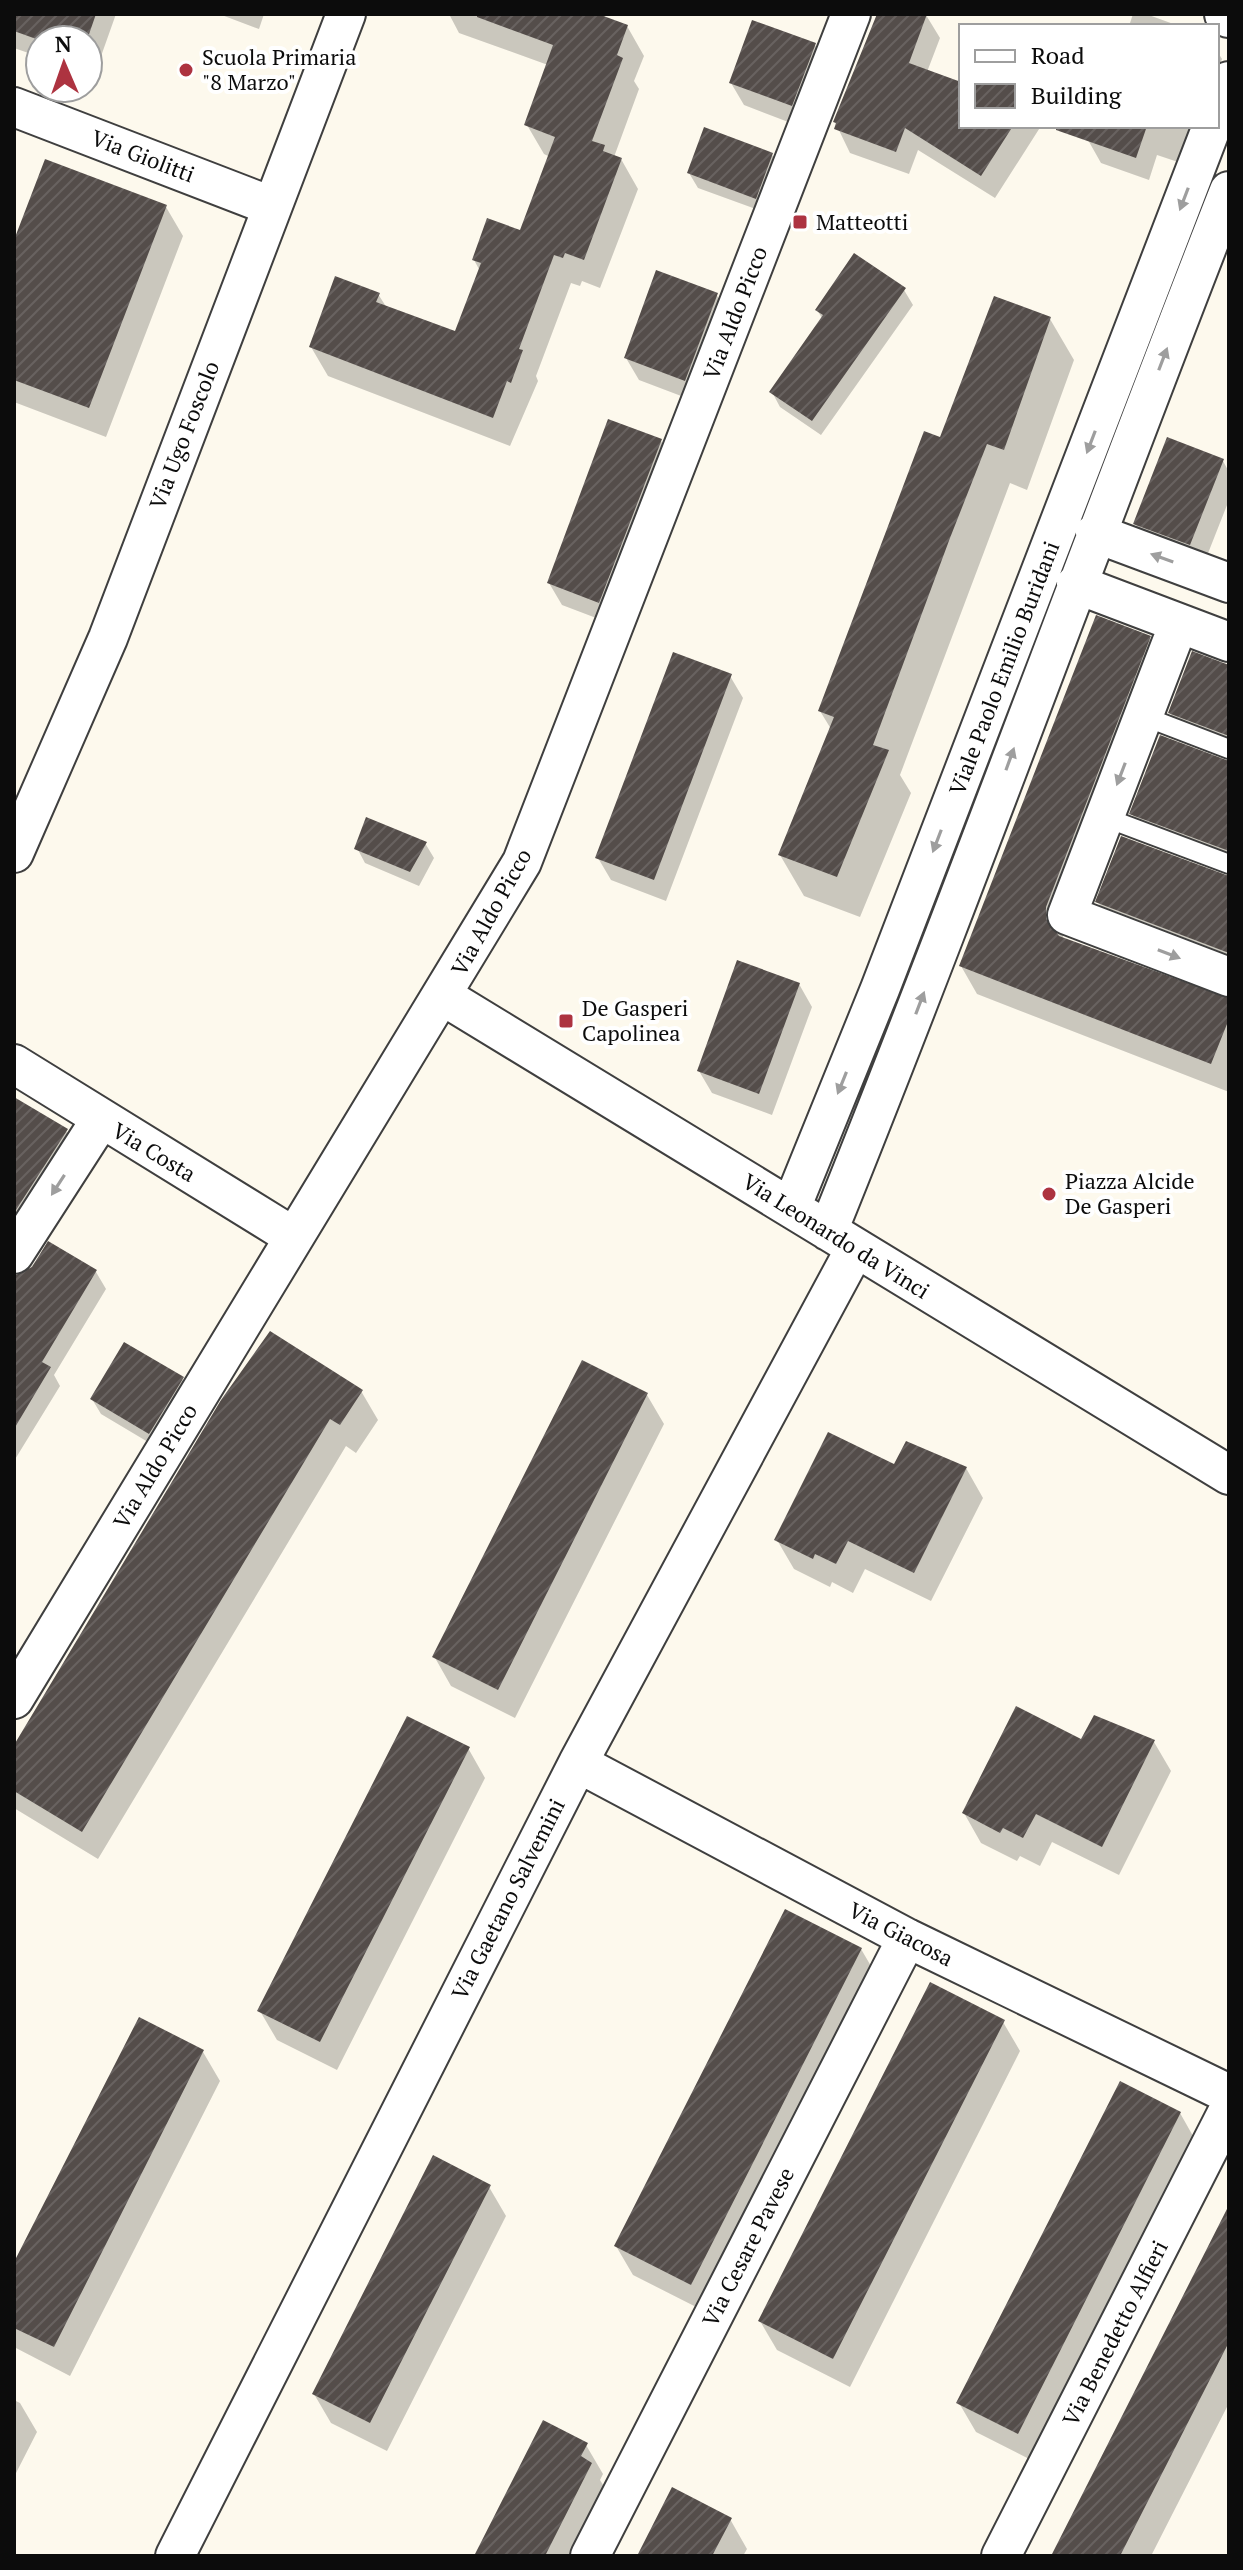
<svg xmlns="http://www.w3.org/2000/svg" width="1243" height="2570" viewBox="0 0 1243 2570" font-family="'PT Serif',serif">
  <defs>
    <pattern id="building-hatch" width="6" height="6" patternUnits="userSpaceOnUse" patternTransform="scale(2)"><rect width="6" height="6" fill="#544d4a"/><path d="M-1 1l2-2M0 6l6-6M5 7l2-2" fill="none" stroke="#686260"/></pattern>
  </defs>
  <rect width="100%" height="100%" fill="#fdf9ed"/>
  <path fill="#0003" d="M 14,14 L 116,14 L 94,76 L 88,74 L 88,40 L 40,40 L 40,57 L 14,48 Z
    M 219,14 L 264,14 L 259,29 Z
    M 449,14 L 604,14 L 606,19 L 627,26 L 644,56 L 634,81 L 639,89 L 614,157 L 621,159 L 638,189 L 600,288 L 582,281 L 580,286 L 571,283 L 536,376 L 538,381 L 510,446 L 328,376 L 311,347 L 378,294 L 387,308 L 457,334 L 480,271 L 474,260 L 521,232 L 550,157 L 544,154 L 527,125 L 548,65 L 459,33 Z
    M 878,14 L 926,15 L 940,38 L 927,72 L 961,84 L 961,126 L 1041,126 L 995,198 L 918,150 L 909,174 L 850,153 L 835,122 Z
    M 1133,14 L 1146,14 L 1179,26 L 1129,26 Z
    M 815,45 L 828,67 L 804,128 L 744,105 L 731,83 Z
    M 1217,51 L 1222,59 L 1217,72 Z
    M 1093,126 L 1198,126 L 1184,164 L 1157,155 L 1149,180 L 1101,163 L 1088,140 Z
    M 772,155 L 781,170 L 764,212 L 698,188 L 689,173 Z
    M 166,207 L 183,236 L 106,437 L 14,402 L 14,245 Z
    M 904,290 L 913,305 L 821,435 L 780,407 L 772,392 L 822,318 L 817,310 Z
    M 716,294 L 729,317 L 697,402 L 639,380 L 626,358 Z
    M 1050,319 L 1074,360 L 1027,490 L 1010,483 L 900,775 L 911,793 L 860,917 L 804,896 L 780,855 L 831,729 L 820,711 L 941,440 Z
    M 661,441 L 674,464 L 612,624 L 562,605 L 549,583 Z
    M 1223,461 L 1229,472 L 1229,500 L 1203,566 L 1148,546 L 1135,523 Z
    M 1149,637 L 1165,665 L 1062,939 L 1229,1000 L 1229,1092 L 977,994 L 961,966 Z
    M 1229,668 L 1229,757 L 1186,740 L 1170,713 Z
    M 730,676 L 743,698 L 666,901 L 611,880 L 598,858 Z
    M 1229,762 L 1229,872 L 1148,841 L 1132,814 Z
    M 425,843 L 434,858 L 419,886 L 365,863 L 357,848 Z
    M 1229,877 L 1229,974 L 1114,930 L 1098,902 Z
    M 799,984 L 812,1007 L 772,1115 L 712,1093 L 699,1071 Z
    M 14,1103 L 66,1131 L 76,1147 L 14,1244 Z
    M 49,1244 L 96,1272 L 106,1289 L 54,1375 L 60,1386 L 14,1461 L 14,1275 L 24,1276 Z
    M 182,1379 L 191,1393 L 158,1448 L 101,1414 L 92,1399 Z
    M 361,1391 L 378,1420 L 356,1453 L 346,1446 L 98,1859 L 14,1808 L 14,1749 L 223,1401 Z
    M 647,1395 L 664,1424 L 515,1718 L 451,1686 L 434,1656 Z
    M 895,1467 L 966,1468 L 983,1498 L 931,1601 L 865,1569 L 853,1593 L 832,1582 L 830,1587 L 794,1569 L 777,1540 Z
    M 1082,1741 L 1154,1742 L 1171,1771 L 1119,1875 L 1052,1842 L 1040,1866 L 1020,1856 L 1017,1861 L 981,1843 L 964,1813 Z
    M 468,1748 L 485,1778 L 337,2070 L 277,2040 L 260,2011 Z
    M 861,1949 L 878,1978 L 708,2313 L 633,2275 L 616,2246 Z
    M 1003,2022 L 1020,2051 L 850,2387 L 777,2350 L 760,2321 Z
    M 203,2052 L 220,2081 L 70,2376 L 14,2347 L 14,2267 Z
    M 1180,2113 L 1197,2143 L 1035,2462 L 976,2432 L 959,2403 Z
    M 489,2187 L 506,2216 L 387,2451 L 331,2423 L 314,2394 Z
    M 1229,2209 L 1229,2403 L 1151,2556 L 1053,2556 Z
    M 14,2400 L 20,2403 L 37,2432 L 14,2477 Z
    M 586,2445 L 603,2474 L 600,2480 L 608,2493 L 576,2556 L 476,2556 Z
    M 730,2519 L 747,2549 L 743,2556 L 639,2556 Z"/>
  <path fill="url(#building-hatch)" d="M 14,14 L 96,14 L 87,40 L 39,40 L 14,31 Z
    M 477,14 L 598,14 L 628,25 L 617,55 L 623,58 L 592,141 L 605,145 L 603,151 L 622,158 L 584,260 L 565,253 L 563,258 L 554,255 L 519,349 L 523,350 L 511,383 L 507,381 L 493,418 L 309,347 L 335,276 L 380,293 L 376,302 L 455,331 L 481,263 L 472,260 L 487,218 L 520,230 L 555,137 L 524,125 L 553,45 L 477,17 Z
    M 877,14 L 927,14 L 909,63 L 961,82 L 961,126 L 1013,126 L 981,176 L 905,128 L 896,152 L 834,129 L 836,123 L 833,122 Z
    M 752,20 L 816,43 L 792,106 L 729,83 Z
    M 1056,126 L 1147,126 L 1136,158 L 1056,130 Z
    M 704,127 L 773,153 L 756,199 L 687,173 Z
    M 45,159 L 167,205 L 89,408 L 14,380 L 14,240 Z
    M 854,253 L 906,288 L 812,421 L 769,392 L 823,315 L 815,310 Z
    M 656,270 L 718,293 L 685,381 L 624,358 Z
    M 994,296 L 1051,317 L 1004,450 L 987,444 L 950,538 L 873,745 L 889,750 L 837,877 L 778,855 L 834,717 L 818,711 L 924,431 L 940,437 Z
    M 608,419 L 662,439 L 599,603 L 547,583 Z
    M 1167,437 L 1224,459 L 1190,545 L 1133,524 Z
    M 1096,615 L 1151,636 L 1046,907 L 1046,919 L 1059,936 L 1229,998 L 1229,1019 L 1211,1064 L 959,966 Z
    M 1192,651 L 1229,665 L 1229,736 L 1168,713 Z
    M 673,652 L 732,674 L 654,880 L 595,858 Z
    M 1160,735 L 1229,761 L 1229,851 L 1129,814 Z
    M 366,817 L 427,842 L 410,872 L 354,849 Z
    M 1121,836 L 1229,876 L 1229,953 L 1095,902 Z
    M 737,960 L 800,983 L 759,1094 L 697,1071 Z
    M 14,1097 L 68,1129 L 14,1213 Z
    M 48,1241 L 97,1270 L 42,1362 L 51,1367 L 14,1429 L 14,1276 L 32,1267 Z
    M 270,1331 L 363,1390 L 340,1425 L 330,1419 L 82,1832 L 14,1791 L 14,1745 L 221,1400 Z
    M 124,1342 L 184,1377 L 149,1434 L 90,1399 Z
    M 582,1360 L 648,1393 L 498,1690 L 432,1657 Z
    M 828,1432 L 894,1464 L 906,1441 L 967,1467 L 914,1573 L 848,1541 L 836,1564 L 815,1554 L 813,1559 L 774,1540 Z
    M 1016,1706 L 1081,1739 L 1094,1715 L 1155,1740 L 1102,1847 L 1036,1814 L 1023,1838 L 1003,1828 L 1000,1833 L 962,1813 Z
    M 407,1716 L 470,1747 L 320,2042 L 257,2011 Z
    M 785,1909 L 862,1948 L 691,2285 L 614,2246 Z
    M 930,1982 L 1005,2020 L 833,2359 L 758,2321 Z
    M 139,2017 L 204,2050 L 54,2347 L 14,2328 L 14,2262 Z
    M 1120,2081 L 1181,2112 L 1018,2434 L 956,2403 Z
    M 433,2155 L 491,2185 L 370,2423 L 312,2394 Z
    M 1229,2205 L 1229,2342 L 1120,2556 L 1051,2556 Z
    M 543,2420 L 588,2443 L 581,2456 L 592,2463 L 545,2556 L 474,2556 Z
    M 672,2487 L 732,2518 L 712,2556 L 637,2556 Z"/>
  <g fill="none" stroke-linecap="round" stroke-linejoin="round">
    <g stroke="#3f3f3f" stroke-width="22">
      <path id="service" d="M 1143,716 L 1229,749
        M 1104,817 L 1229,864"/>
    </g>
    <g stroke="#3f3f3f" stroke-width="42">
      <path id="minor" d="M 14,107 L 271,206
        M 1217,112 L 1229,81
        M 1095,533 L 1229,583
        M 1076,584 L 1229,642
        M 1179,623 L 1067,915 L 1229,977
        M 14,853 L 108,638 L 346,14
        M 443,996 L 1229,1475
        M 14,1064 L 294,1237
        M 791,1208 L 880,989 L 1212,126
        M 828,1231 C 967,887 1093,537 1229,191
        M 14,1254 L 101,1119
        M 14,1699 L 522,862 L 851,14
        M 578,1763 L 907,1938 L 1229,2094
        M 175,2556 L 578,1763 L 855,1249
        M 590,2556 L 907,1938
        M 1001,2556 L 1229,2109"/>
    </g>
    <g stroke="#3f3f3f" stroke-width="48">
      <path id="tertiary" d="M 1227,14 L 1229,15"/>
    </g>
    <use href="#service" stroke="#fff" stroke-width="18"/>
    <use href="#minor" stroke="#fff" stroke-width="38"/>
    <use href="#tertiary" stroke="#fff" stroke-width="44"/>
  </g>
  <defs><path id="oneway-solid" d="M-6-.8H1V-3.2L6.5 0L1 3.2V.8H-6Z" transform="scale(2)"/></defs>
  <g fill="#9e9e9e">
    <use href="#oneway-solid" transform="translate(1184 199) rotate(111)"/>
    <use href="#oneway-solid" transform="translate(1163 359) rotate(-69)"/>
    <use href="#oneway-solid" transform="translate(1091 442) rotate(111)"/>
    <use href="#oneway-solid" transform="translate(1162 558) rotate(-160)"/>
    <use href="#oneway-solid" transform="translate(1010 759) rotate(-70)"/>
    <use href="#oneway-solid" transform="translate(1121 774) rotate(111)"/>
    <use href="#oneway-solid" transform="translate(937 841) rotate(111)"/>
    <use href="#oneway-solid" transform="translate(1169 954) rotate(21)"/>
    <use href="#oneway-solid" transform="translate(920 1003) rotate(-69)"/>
    <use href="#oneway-solid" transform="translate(842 1083) rotate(112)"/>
    <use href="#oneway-solid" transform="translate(58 1185) rotate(123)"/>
  </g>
  <g fill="#ad3340" stroke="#fff" stroke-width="3">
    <circle cx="186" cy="70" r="8"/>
    <rect x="792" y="214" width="16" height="16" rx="4"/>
    <rect x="558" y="1013" width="16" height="16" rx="4"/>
    <circle cx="1049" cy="1194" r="8"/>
  </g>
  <g text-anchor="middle" stroke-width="8" stroke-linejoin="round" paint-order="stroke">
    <g font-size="22" fill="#0c0c0c" stroke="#fff" text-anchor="start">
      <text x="202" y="65">Scuola Primaria<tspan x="202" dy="25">"8 Marzo"</tspan></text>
      <text x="816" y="230">Matteotti</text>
      <text x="582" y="1016">De Gasperi<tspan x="582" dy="25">Capolinea</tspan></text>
      <text x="1065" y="1189">Piazza Alcide<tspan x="1065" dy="25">De Gasperi</tspan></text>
    </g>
    <g font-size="22" fill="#0c0c0c" stroke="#fff">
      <text transform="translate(143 156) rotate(21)" y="8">Via Giolitti</text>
      <text transform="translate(735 313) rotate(-69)" y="8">Via Aldo Picco</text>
      <text transform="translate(184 435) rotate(-69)" y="8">Via Ugo Foscolo</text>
      <text transform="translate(1004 668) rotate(-69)" y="8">Viale Paolo Emilio Buridani</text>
      <text transform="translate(491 912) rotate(-61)" y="8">Via Aldo Picco</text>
      <text transform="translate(154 1152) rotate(31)" y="8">Via Costa</text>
      <text transform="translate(836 1236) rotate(32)" y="8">Via Leonardo da Vinci</text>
      <text transform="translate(155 1466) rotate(-59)" y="8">Via Aldo Picco</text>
      <text transform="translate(508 1899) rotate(-63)" y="8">Via Gaetano Salvemini</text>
      <text transform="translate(901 1934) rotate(27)" y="8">Via Giacosa</text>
      <text transform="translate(748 2247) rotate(-63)" y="8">Via Cesare Pavese</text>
      <text transform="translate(1115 2333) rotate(-63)" y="8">Via Benedetto Alfieri</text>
    </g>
  </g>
  <rect width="1243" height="2570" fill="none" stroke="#0c0c0c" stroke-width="32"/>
  <rect x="959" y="24" width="260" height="104" fill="#ffffff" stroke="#9e9e9e" stroke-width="2"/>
  <rect x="975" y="50" width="40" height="12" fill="#ffffff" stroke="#9e9e9e" stroke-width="2"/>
  <text x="1031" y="64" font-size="24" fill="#0c0c0c">Road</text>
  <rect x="975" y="84" width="40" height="24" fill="url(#building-hatch)" stroke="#9e9e9e" stroke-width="2"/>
  <text x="1031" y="104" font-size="24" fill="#0c0c0c">Building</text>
  <g transform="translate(64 64) rotate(358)"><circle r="38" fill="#ffffff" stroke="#9e9e9e" stroke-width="2"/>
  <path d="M0-6L14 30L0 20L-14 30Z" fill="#ad3340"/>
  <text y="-12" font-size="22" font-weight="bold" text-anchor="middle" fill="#0c0c0c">N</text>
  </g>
</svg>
